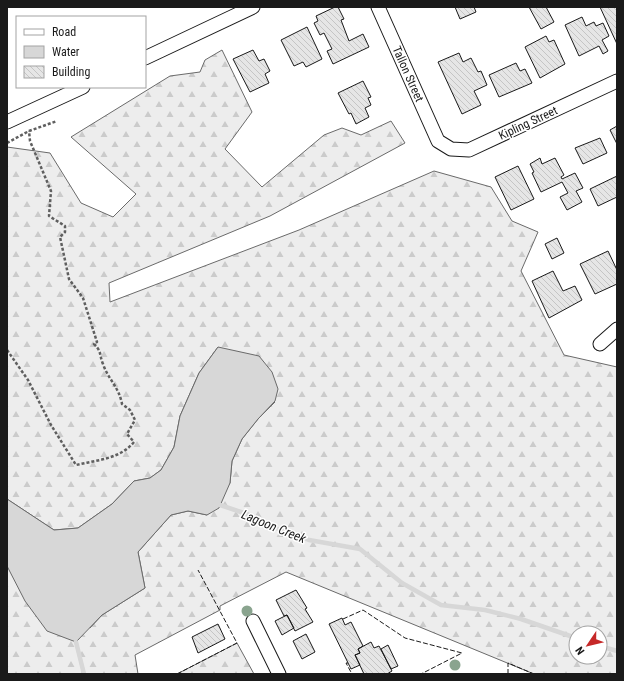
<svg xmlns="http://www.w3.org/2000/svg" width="624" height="681" viewBox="0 0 624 681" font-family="'Roboto Condensed',sans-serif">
  <defs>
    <pattern id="forest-firs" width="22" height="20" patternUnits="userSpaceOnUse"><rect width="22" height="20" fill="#ededed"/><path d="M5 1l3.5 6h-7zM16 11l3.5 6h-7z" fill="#cbcbcb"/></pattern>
    <pattern id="building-back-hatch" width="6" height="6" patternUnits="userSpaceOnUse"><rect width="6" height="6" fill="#e6e6e6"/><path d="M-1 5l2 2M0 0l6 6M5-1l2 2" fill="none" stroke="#c5c5c5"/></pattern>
  </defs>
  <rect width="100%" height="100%" fill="#fff"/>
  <path fill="url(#forest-firs)" stroke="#6a6a6a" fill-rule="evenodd" d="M 222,50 L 252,112 L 225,149 L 262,187 L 324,135 L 342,128 L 361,135 L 391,121 L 405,143 L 270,216 L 109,283 L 110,302 L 299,230 L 434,171 L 491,187 L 512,221 L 538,232 L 521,271 L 564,355 L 617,367 L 617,674 L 534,674 L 286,572 L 220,606 L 220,610 L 135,655 L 138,674 L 7,674 L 7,566 L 90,628 L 102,615 L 145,588 L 138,552 L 171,515 L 188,511 L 207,515 L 230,483 L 232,461 L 242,439 L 258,419 L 275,402 L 218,347 L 199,373 L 180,416 L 174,447 L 161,470 L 150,478 L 134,481 L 112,504 L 78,528 L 54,530 L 7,499 L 7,147 L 50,153 L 81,203 L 113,217 L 136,194 L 71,137 L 170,76 L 200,72 L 205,60 ZM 576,633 L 600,633 L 600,657 L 576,657 Z
    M 237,643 L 254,674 L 177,674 Z"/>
  <path fill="#d7d7d7" stroke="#6a6a6a" d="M 218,347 L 259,356 L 272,372 L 278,389 L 275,401 L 258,419 L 242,439 L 232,461 L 230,483 L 219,508 L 207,515 L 188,511 L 171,515 L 138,552 L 145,588 L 102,615 L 76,642 L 47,631 L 25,601 L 7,566 L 7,499 L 54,530 L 78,528 L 112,504 L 134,481 L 150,478 L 161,470 L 174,447 L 180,416 L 199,373 Z"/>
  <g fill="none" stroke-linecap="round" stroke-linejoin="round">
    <path stroke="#d7d7d7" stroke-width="4.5" d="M 214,503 L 247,514 L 264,524 L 309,540 L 360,549 L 402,583 L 441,605 L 485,610 L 521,619 L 576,638
      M 76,642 L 84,674
      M 600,646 L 617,651"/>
  </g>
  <path fill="url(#building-back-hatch)" stroke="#1a1a1a" d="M 335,7 L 338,7 L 344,19 L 341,20 L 349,41 L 363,34 L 369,47 L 333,64 L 327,51 L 332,49 L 324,33 L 320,35 L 314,23 L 318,21 L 316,16 Z
    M 455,7 L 474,7 L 476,12 L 460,19 Z
    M 529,7 L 546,7 L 554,22 L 541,29 Z
    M 600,7 L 617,7 L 617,44 Z
    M 582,17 L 586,26 L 594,22 L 596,26 L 603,23 L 609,36 L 602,40 L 608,51 L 603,54 L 599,46 L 579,56 L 565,25 Z
    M 307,27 L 322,59 L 306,67 L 303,62 L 294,66 L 281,40 Z
    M 546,36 L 549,42 L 554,40 L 565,64 L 540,78 L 525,47 Z
    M 253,50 L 259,61 L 264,59 L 270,71 L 265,74 L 269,83 L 250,92 L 233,59 Z
    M 459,53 L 463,62 L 471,58 L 478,72 L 481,71 L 487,85 L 474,91 L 481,105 L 462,114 L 438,62 Z
    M 516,63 L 520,71 L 525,69 L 532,83 L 499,97 L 489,75 Z
    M 363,81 L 371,97 L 368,98 L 371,105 L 365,108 L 369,117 L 356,124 L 351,113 L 349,114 L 338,93 Z
    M 617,126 L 617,144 L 610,130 Z
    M 600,138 L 607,153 L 583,164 L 575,148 Z
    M 540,158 L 542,164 L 555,158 L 564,175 L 561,177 L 562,179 L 575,173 L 583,188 L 576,191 L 582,202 L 567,210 L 560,197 L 568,193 L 562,182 L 541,192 L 532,173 L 534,172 L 530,164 Z
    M 518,166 L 534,199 L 511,210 L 495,177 Z
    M 617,176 L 617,197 L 598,206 L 590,189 Z
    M 557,238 L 564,253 L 552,259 L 545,244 Z
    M 608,251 L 617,270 L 617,284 L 595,294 L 580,264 Z
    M 553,271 L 563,291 L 575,286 L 582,300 L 549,318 L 532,281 Z
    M 296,590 L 307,608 L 305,609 L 313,622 L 295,631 L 287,615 L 284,616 L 276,600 Z
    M 287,615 L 294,628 L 282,635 L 275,621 Z
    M 342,618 L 345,625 L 351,622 L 363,646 L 358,649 L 360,653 L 355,655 L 360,665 L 351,669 L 329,624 Z
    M 218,624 L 225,639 L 198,653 L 192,637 Z
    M 306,634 L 315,652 L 302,659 L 293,641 Z
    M 371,642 L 374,648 L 379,646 L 392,671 L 387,674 L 364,674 L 355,655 L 360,653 L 358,649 Z
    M 388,645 L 398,666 L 391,669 L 381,649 Z"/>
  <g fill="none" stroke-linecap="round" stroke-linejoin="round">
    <g stroke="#1a1a1a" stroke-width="15">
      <path id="minor" d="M 378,7 L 438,141 L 451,149 L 469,150 L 617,81
        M 145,58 L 253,7
        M 7,122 L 83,87
        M 600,344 L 617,329
        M 253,621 L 279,674"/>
    </g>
    <path stroke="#5f5f5f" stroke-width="2.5" stroke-dasharray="3 2" stroke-linecap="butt" d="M 7,143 L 29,131 L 57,121
      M 7,350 L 28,380 L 51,425 L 76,465 C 97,460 120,459 134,442 L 127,434 L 135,420 L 130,410 L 122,404 C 119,387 108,379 103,364 C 99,354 102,352 94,344 L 97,342 L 83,298 L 69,279 L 60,237 L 65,232 L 65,226 L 49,216 L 51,191 L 30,141 L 29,131"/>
    <use href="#minor" stroke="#fff" stroke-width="13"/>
    <path stroke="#1a1a1a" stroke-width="1" stroke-dasharray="5 2" stroke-linecap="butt" d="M 343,619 L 363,610 L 405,638 L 462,653 L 421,674
      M 348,663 L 346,663 L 352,674
      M 177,674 L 237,643 L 198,570
      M 508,674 L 508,663 L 534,674"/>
  </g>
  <g fill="#8aa48f">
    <circle cx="247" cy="611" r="5.5"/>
    <circle cx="455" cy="665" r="5.5"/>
  </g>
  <g text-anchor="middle" stroke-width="3" stroke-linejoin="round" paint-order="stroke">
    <g font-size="12" fill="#1a1a1a" stroke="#fff">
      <text transform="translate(408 74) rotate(66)" y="4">Tallon Street</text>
      <text transform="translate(528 123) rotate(-25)" y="4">Kipling Street</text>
    </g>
    <g font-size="13" font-style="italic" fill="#1a1a1a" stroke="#fff">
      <text transform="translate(274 526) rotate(22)" y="5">Lagoon Creek</text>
    </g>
  </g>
  <rect width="624" height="681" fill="none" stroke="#1a1a1a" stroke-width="16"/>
  <rect x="16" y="16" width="130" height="72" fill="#ffffff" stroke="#a3a3a3"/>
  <rect x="24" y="29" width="20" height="6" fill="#ffffff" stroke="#a3a3a3"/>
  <text x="52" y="36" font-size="12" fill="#1a1a1a">Road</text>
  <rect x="24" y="46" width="20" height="12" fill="#d7d7d7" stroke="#a3a3a3"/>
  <text x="52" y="56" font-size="12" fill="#1a1a1a">Water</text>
  <rect x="24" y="66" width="20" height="12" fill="url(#building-back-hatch)" stroke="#a3a3a3"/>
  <text x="52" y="76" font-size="12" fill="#1a1a1a">Building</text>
  <g transform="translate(588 645) rotate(235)"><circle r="19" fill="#ffffff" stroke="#a3a3a3"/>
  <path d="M0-3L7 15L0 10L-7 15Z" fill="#c62828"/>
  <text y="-6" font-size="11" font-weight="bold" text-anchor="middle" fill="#1a1a1a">N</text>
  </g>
</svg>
